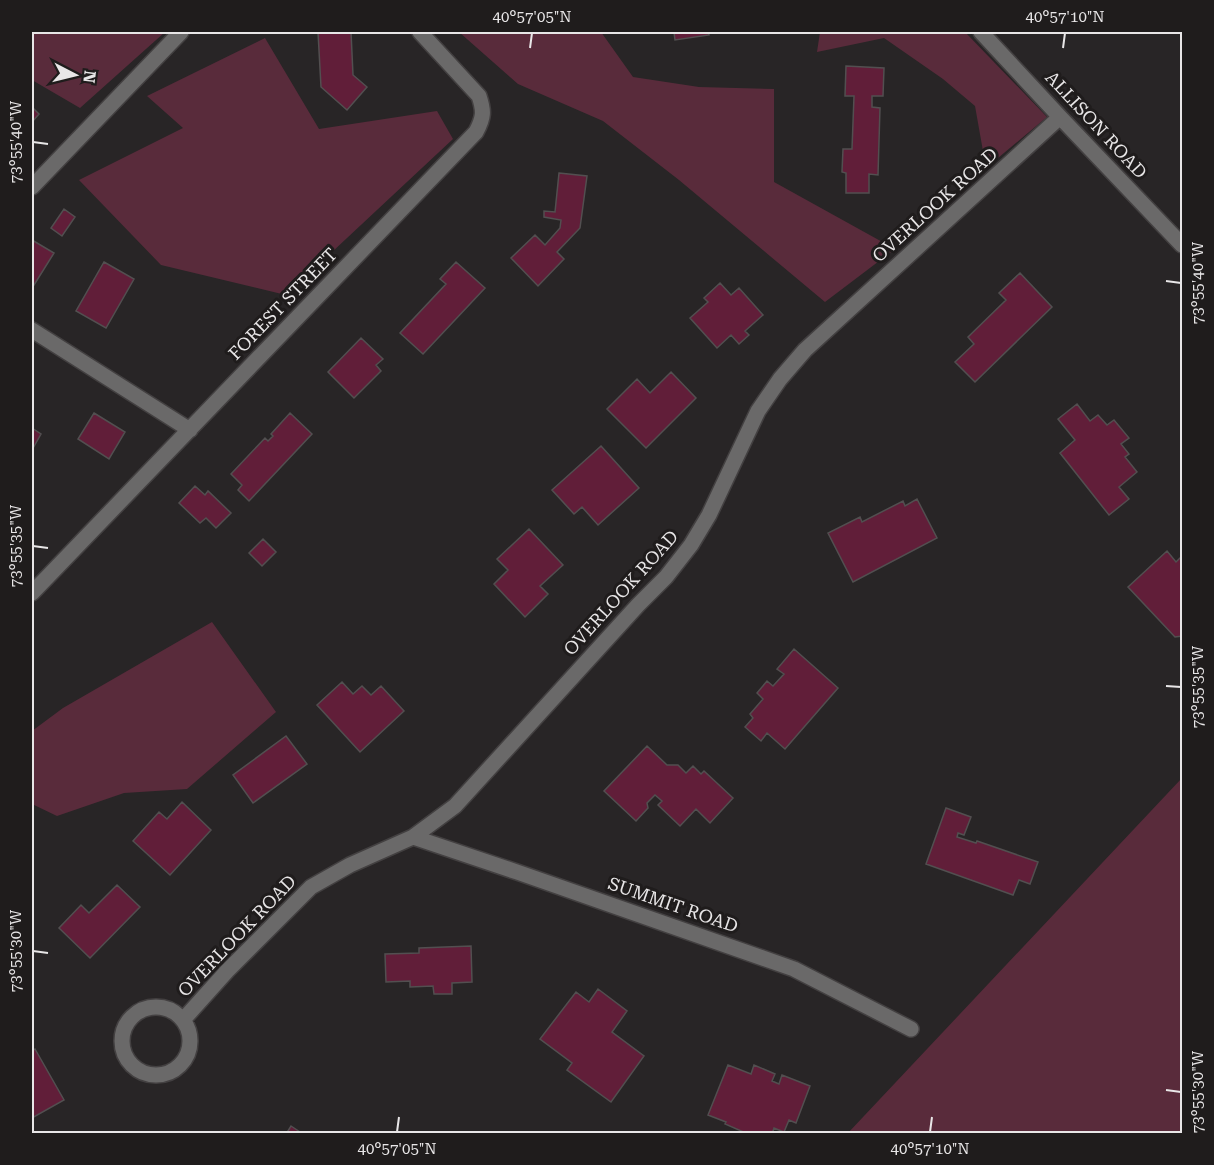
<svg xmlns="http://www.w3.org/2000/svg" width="1214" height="1165" viewBox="0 0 1214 1165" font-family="'Roboto Serif',serif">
  <rect width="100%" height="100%" fill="#282526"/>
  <path fill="#592b3b" d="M 32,32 L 165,32 L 80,108 L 32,80 Z
    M 459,32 L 601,32 L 633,77 L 699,87 L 774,89 L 774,182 L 895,249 L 825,302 L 679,180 L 603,121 L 518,84 Z
    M 820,32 L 965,32 L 1047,117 L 986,168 L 975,106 L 943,79 L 884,38 L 817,52 Z
    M 265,38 L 319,129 L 437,111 L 453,139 L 286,295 L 161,265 L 79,180 L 183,128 L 147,96 Z
    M 212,622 L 276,712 L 187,789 L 124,793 L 57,816 L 32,804 L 32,731 L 63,708 Z
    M 1182,778 L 1182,1133 L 848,1133 Z"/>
  <path fill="#611e39" stroke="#524f50" stroke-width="1.5" d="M 318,32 L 351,32 L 353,75 L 367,87 L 347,110 L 321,87 Z
    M 674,32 L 708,32 L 709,35 L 675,40 Z
    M 846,66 L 884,68 L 883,96 L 872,96 L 872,107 L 880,108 L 878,175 L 869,174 L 869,193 L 846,193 L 846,173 L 842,172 L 843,149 L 852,149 L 854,96 L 845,96 Z
    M 32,107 L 39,114 L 32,122 Z
    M 559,173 L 587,176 L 580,228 L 557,252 L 564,259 L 538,286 L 511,258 L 535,235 L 545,245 L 560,228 L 561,220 L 544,217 L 544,211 L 555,212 Z
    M 64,209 L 75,217 L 62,236 L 51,228 Z
    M 32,240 L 54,253 L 34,285 L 32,284 Z
    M 104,262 L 134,279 L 106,328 L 76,311 Z
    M 456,262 L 485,288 L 423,354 L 400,333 L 446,284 L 440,279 Z
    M 1020,273 L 1052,307 L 975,382 L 955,362 L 974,344 L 968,337 L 1006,300 L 999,293 Z
    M 720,283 L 731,295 L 739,288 L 763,315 L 745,331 L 749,335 L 739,344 L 731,335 L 717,348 L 690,318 L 708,302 L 704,298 Z
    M 361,338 L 383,359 L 376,365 L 381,371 L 354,398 L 328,372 Z
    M 671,372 L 696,398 L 646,448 L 607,409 L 637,379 L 650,393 Z
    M 1077,404 L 1090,421 L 1098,415 L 1107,425 L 1114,420 L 1129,438 L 1121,444 L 1129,454 L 1125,457 L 1137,472 L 1119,487 L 1129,499 L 1109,515 L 1060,453 L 1075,440 L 1058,419 Z
    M 94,413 L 125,432 L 109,459 L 78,439 Z
    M 290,413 L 312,434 L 249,501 L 238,490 L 242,485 L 231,474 L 265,438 L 268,441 L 273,436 L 271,434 Z
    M 32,428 L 41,434 L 32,450 Z
    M 601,446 L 639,488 L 598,525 L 582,507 L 574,514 L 552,490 Z
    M 195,486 L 205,495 L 208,491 L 231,513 L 216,528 L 206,518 L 200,523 L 179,503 Z
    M 917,499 L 937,538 L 853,582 L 828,533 L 860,517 L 862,522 L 903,501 L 905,506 Z
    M 529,529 L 563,565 L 540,586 L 548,594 L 525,617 L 494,584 L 508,570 L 497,559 Z
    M 263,539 L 276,552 L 262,566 L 249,553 Z
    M 1167,551 L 1176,562 L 1182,556 L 1182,636 L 1175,637 L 1128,587 Z
    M 794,649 L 838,688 L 785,749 L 767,733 L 761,741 L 745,727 L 753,718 L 750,714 L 763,699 L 757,693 L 767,681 L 773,686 L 784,674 L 777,669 Z
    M 342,682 L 353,694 L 362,686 L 371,695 L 381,686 L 404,711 L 360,752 L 317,705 Z
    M 286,736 L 307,764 L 253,803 L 233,775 Z
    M 647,746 L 667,765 L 678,765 L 686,773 L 693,766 L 701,774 L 704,771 L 733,798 L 710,823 L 696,809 L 680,826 L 658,805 L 662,801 L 655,795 L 647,803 L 648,808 L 636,821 L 604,791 Z
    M 182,802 L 211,830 L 170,875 L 133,841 L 159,812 L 167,819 Z
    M 946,808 L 971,817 L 964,835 L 958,833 L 957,837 L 976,843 L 977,841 L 1038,862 L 1030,884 L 1019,880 L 1013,895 L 926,864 Z
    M 117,885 L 140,907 L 90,958 L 59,928 L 81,905 L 89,913 Z
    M 471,946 L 472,982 L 452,983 L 452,994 L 434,994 L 433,986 L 410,987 L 410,981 L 386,982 L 385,954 L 419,953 L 419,948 Z
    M 598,989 L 627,1011 L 612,1032 L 644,1056 L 611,1102 L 567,1070 L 572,1063 L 540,1039 L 576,992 L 589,1002 Z
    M 35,1049 L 64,1100 L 32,1118 L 32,1051 Z
    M 728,1065 L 751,1074 L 754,1065 L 775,1074 L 772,1081 L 779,1084 L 782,1075 L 810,1086 L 796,1123 L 789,1120 L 784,1132 L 774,1128 L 772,1134 L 748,1134 L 725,1124 L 726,1122 L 708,1115 Z
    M 291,1126 L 303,1134 L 286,1134 Z"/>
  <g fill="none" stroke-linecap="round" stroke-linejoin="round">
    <g stroke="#434041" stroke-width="18">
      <path id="minor" d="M 981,32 L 1060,117 L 1182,245
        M 32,187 L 181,32
        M 32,330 L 190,430
        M 32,593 L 476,132 C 484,117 484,111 479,96 L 420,32
        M 413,837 L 517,872 L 794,969 L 911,1029
        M122 1041a34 34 0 1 1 68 0a34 34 0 1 1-68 0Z
        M 183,1020 L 227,971 L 311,887 L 350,865 L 413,837 L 455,806 L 638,605 L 666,577 L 691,545 L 709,515 L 758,411 L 780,379 L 805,350 L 1060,117"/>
    </g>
    <use href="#minor" stroke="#6a6969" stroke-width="15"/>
  </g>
  <path fill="none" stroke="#e8e6e7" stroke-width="2" d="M 530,48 L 532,33M 1063,48 L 1065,33M 33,142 L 48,144M 1166,281 L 1181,283M 33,546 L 48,548M 1166,686 L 1181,687M 33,951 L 48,953M 1166,1090 L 1181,1092M 397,1132 L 399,1117M 930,1132 L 932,1117"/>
  <g text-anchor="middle" stroke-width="6" stroke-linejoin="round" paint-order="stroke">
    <g font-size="18" fill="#e8e6e7" stroke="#1f1c1c">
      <text transform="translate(1096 125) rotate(47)" y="6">ALLISON ROAD</text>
      <text transform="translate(935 205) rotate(-42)" y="6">OVERLOOK ROAD</text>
      <text transform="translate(283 304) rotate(-46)" y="6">FOREST STREET</text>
      <text transform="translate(621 593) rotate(-48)" y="6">OVERLOOK ROAD</text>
      <text transform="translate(673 905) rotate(19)" y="6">SUMMIT ROAD</text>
      <text transform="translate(237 936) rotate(-46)" y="6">OVERLOOK ROAD</text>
    </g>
  </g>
  <rect width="1214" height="1165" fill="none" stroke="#1f1c1c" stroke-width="66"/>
  <g transform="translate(75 75) rotate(97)" stroke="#1f1c1c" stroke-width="4.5" paint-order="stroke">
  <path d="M0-4.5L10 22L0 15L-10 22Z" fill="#e8e6e7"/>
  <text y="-9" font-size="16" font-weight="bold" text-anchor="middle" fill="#e8e6e7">N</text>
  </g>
  <rect x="33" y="33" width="1148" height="1099" fill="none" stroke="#e8e6e7" stroke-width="2"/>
  <g font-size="15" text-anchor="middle" fill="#e8e6e7">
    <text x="532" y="22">40°57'05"N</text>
    <text x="1065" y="22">40°57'10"N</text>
    <text transform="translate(16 142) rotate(-90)" y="5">73°55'40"W</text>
    <text transform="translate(1198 283) rotate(-90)" y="5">73°55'40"W</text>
    <text transform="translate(16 546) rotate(-90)" y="5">73°55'35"W</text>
    <text transform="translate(1198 687) rotate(-90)" y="5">73°55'35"W</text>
    <text transform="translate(16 951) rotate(-90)" y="5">73°55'30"W</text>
    <text transform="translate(1198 1092) rotate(-90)" y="5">73°55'30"W</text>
    <text x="397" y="1154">40°57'05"N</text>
    <text x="930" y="1154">40°57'10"N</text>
  </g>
</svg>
